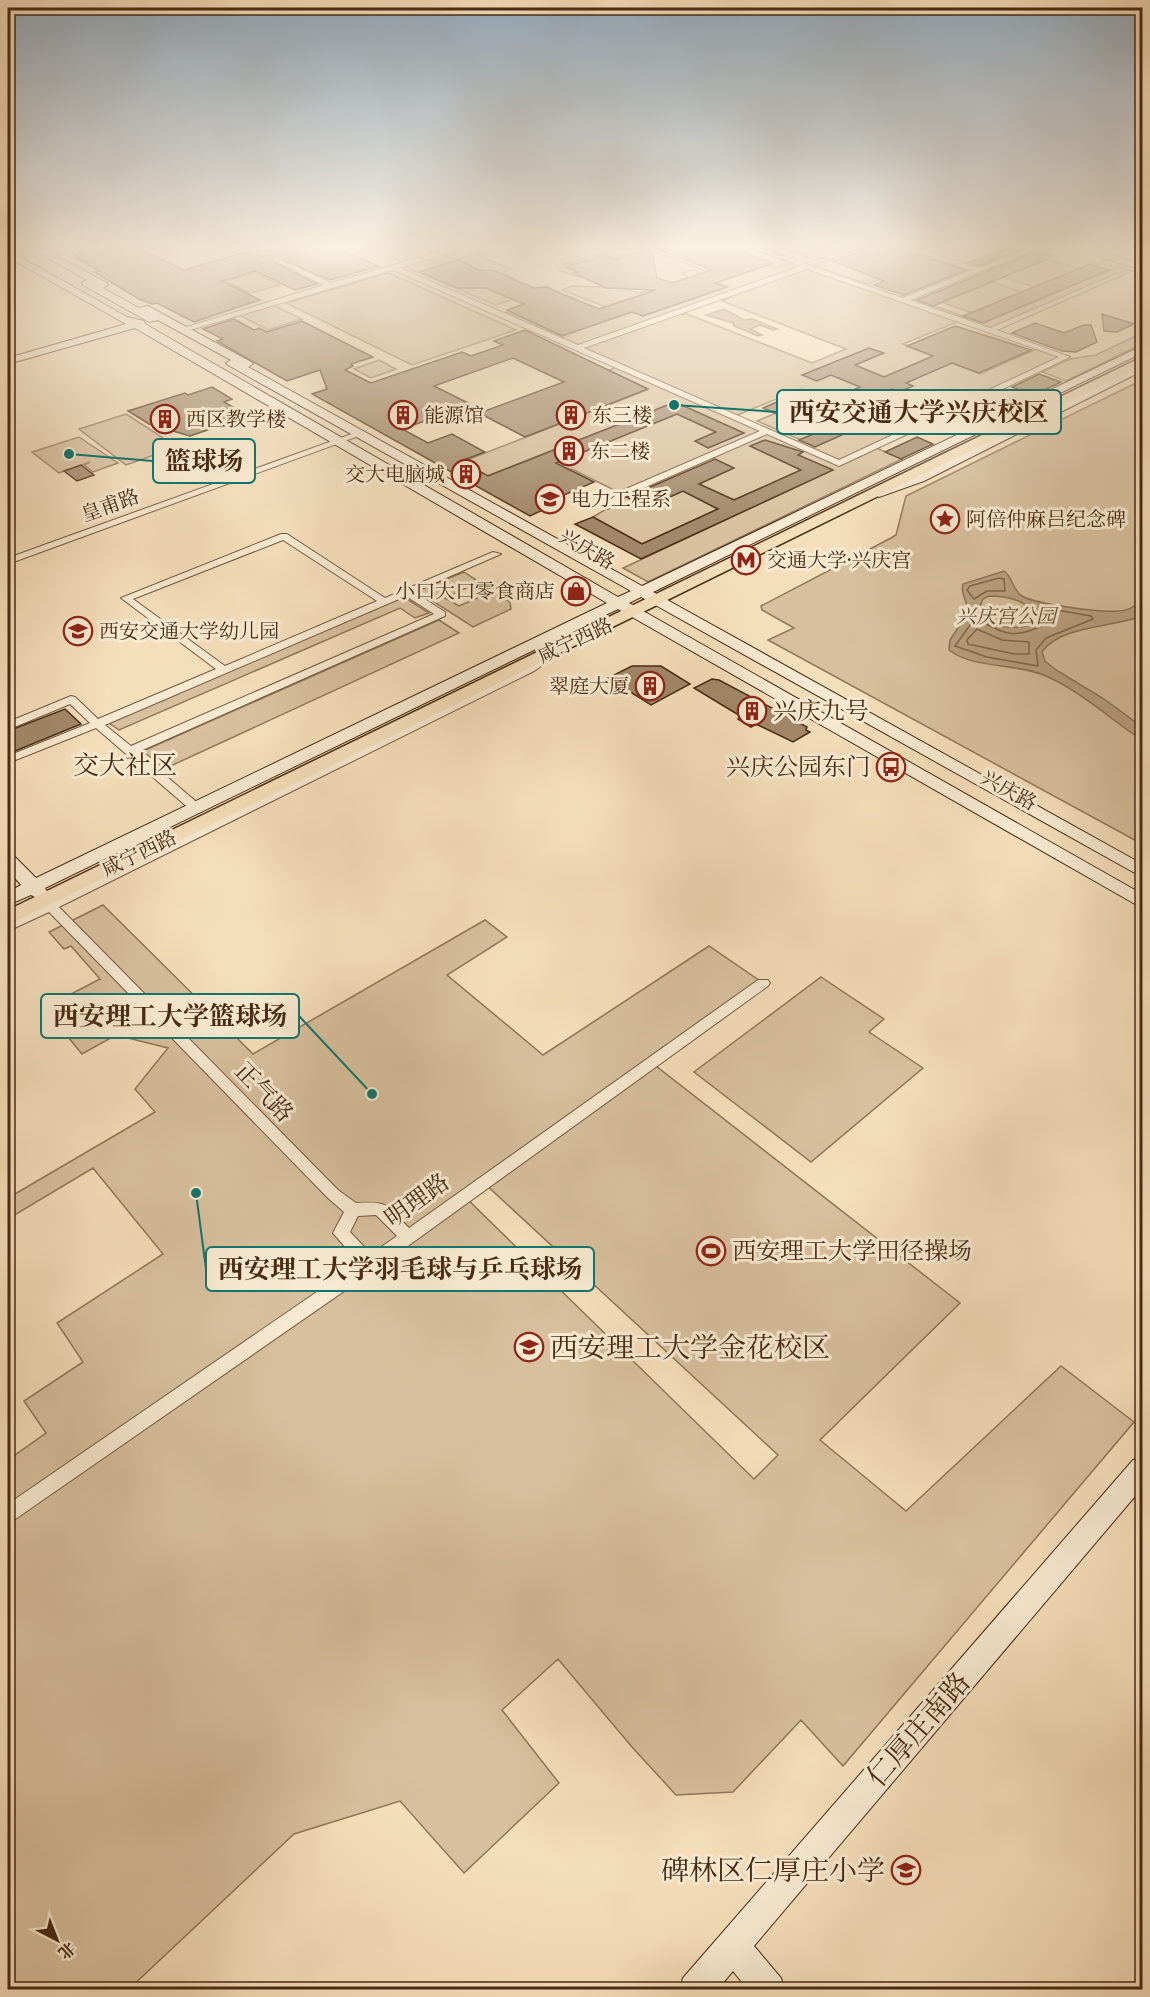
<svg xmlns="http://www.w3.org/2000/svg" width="1150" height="1997" viewBox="0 0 1150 1997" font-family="'IM FELL Great Primer','Noto Serif SC',serif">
  <rect width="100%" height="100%" fill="#f5deba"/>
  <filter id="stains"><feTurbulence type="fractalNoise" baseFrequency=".00333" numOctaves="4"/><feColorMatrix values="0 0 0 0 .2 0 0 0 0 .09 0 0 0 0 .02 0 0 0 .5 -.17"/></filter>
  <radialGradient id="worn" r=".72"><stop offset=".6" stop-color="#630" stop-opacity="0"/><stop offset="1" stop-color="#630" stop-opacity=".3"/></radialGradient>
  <path fill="#d8c09e" stroke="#907658" stroke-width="1.5" fill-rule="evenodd" d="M 448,246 C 458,249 493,246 506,246 L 477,255 L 512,269 L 502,273 L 512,277 L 505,279 L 492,274 L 499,271 L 479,270 L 464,263 L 468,257 L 420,272 L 453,286 L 484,276 L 486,288 C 513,299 520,295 547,286 L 550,288 L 495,305 L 401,265 L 405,263 L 393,258 L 393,248 Z
    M 775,246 L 856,246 L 816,260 Z
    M 867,246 L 902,246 L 978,271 L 1037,248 L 1046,250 L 921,301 L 982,323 L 990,319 L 941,302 L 992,282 L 1022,292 L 999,301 L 1019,308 L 1071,286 L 1035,287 L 1003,277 L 1048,259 L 1099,275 L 1119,266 L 1132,271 L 990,331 L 962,320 L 903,344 L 980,374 L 1039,348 L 1066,357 L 874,447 L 902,459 L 648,582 L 623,568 L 832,470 L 765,440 L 751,446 L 801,470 L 734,500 L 699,484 L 733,468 L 710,457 L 622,494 L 572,469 L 522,477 L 677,414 L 716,432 L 696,441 L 708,448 L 743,433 L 675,402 L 482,478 L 462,462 L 647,390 L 607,371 L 619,366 L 505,313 L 508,312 L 562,336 L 608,308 L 562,290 L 572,286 L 603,287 L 625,280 L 629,290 L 639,293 L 649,290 L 665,296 L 632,312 L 643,316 L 726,287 L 715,282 L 719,280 L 691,270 L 682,274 L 704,282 L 675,293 C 667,281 663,278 649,282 L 655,270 L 654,259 L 640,253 L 663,254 L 726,279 L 767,265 L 776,267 L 789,263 L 803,268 L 808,266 L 905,300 L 909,297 L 902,295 L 957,272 L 959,268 L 935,260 L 867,284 L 812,265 ZM 728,294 L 731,297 L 722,301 L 846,349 L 812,363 L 687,314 L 671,315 ZM 801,389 L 875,419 L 809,449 L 735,416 Z
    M 600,253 L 630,256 L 605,263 L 610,258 L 604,255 L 567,267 L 590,268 L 574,274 L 599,276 C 583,280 573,276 559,270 L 562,265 Z
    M 255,273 L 280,285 L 250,293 L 226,281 Z
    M 389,273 L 516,330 L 412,365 L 286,303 Z
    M 271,304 L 302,319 L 268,330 L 237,314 Z
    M 1142,333 L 1142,344 L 1066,381 L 1042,372 L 1070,359 L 1096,355 Z
    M 379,360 L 396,369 L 371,378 L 354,369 Z
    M 1142,380 L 1142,844 L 768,640 L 794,628 L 762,610 L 761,606 L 891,538 L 896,535 L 906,496 Z
    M 800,403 L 842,421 L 801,440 L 757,421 Z
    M 126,414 L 177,447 L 126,465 L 79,429 Z
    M 79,437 L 118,463 L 93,472 L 84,465 L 90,462 L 59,473 L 32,452 Z
    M 683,491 L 718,509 L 642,544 L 593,517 L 626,497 L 647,507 Z
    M 464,572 L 479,582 L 445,598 L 459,606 L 494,591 L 510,602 L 511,609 L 473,627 L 417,591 Z
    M 401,595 L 429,613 L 415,618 L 400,608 L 119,730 L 106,721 Z
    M 439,620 L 459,633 L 164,769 L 143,751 Z
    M 103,905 L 253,1054 L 485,920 L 507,937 L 447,975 L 543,1055 L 709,946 L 763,983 L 30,1497 L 464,1196 L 754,1479 L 778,1455 L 483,1182 L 652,1063 L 960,1303 L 820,1440 L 906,1511 L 1061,1366 L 1134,1422 L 843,1766 L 801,1720 L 733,1792 L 676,1795 L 632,1747 L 558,1659 L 502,1710 L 559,1783 L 464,1873 L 400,1801 L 294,1834 L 129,1989 L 8,1989 L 8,1460 L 46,1433 L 24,1401 L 83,1362 L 57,1323 L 163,1254 L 93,1168 L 8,1219 L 8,1198 L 155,1112 L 135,1089 L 168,1048 L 116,1035 L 82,1054 L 44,1008 L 100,979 L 71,946 L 64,949 L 49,932 Z
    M 821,977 L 884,1019 L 869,1032 L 923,1068 L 811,1162 L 694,1072 Z"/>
  <path fill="#baa181" stroke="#8c7255" stroke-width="1.5" fill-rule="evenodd" d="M 724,309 L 744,320 L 752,319 L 777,329 L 773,330 L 760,325 L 750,329 L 762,335 L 758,336 L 734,326 L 733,323 L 706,315 Z
    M 1004,571 C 1013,577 1012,590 1022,596 C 1035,604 1102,613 1118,611 C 1127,611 1136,606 1142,600 L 1142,616 C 1114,627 1059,626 1042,652 L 1045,661 L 1056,670 L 1104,699 L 1142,727 L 1142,740 C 1110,719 1082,692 1046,676 C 1018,663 973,669 949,650 L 950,640 L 964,619 L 967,620 C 971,602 959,595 963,584 ZM 989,596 C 1008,596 1032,601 1039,621 C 1021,630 990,632 979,609 L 983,599 Z"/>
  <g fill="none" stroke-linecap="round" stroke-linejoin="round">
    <path stroke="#81664a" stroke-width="1.5" d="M 999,578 L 1004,579 L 1005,591 L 987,591 L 974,599 L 967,590 L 970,586 Z
      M 1045,608 L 1091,616 L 1093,619 L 1046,638 L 1036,650 L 1038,666 L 987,657 L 955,646 L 975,618 C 1006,634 1011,640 1044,625 L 1042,611 Z
      M 977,629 L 1002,640 L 1029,642 L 1029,654 L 1014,654 L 968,644 L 967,640 Z"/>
  </g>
  <path fill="#a2886a" stroke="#482b13" stroke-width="1.5" d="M 85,246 L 145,246 L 146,252 L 184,270 L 249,251 L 262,257 L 268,256 L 269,252 L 261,248 L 270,246 L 333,246 L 379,266 L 330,280 L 273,256 L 272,262 L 317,284 L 295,290 L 256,271 L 222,281 L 260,300 L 194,322 L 157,303 L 152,304 L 139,299 L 94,272 L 100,271 L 75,257 Z
    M 650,246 L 726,246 L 773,263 L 715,283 L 727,287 L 643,316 L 632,312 L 562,336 L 507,310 L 524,304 L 486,288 L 457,288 L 419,272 L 458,260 L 479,270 L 492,270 L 534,288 L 546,287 L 599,309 L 656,290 L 606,288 L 573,273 L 578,272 L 566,267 L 604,255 L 616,259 L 651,248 L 657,278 L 672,283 L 712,270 Z
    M 877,246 L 887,246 L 966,270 L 904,295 L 874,285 L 884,281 L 833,261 Z
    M 1013,246 L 1027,247 L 979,266 L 969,262 Z
    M 1039,250 L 1055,256 L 933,306 L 917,300 Z
    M 1090,264 L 1109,270 L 983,323 L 963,316 Z
    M 1102,314 L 1134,324 L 1117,332 L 1104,331 Z
    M 234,319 L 254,330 L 259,328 L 267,332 L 302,321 L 373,357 L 351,364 L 353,366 L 345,370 L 371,383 L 462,352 L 471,356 L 503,345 L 494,341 L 525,330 L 648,389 L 525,437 L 479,413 L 564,382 L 513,358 L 434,386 L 476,407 L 462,412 L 456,410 L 402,429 L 428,443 L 452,434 L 485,452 L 461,461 L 488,476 L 675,402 L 744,433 L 708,448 L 695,441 L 716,432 L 677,414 L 556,463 L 594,482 L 541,505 L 547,508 L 530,516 L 312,394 L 327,389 L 320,370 L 287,381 L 217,341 L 223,339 L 203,329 Z
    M 1035,323 L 1064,333 L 1084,325 L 1091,325 L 1097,342 L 1076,352 L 1062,351 L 1012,333 Z
    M 955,326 L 1031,350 L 979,373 L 952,363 L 906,383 L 913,386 L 899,392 L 892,389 L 843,410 L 871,422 L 815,447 L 799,440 L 818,432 L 763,408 L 800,392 L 825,402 L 860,387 L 831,375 L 817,381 L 802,375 L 869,348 L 884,353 L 855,365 L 884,377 L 933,356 L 907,346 Z
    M 1039,374 L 1061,382 L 1034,395 L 1012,387 Z
    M 212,387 L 232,399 L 224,402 L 249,416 L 190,436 L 149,424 L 128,411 L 185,393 L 188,395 Z
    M 917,437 L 933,444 L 901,459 L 885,452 Z
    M 765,440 L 803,452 L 798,455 L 833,470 L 641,559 L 575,524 L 593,517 L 642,544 L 718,509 L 683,491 L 647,507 L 627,497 L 715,459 L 734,468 L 699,484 L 734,500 L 801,470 L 750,446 Z
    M 81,465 L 94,475 L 77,481 L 64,471 Z
    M 632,666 L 661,666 L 690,684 L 651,705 L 608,678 Z
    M 712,679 L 719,680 L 789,717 L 807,727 L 806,730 L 810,732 L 793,742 L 756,724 L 751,727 L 738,719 L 742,717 L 694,688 Z
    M 65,709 L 81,724 L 8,754 L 8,731 Z"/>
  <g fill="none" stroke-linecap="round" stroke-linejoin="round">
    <g stroke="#73583d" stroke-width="2">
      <path id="street" d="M 243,246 L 251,246 L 268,254 L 263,255 Z
        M 460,246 L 469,246 L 400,268 L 578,345 L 801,266 L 746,246 L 754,246 L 903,298 L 972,270 L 900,246 L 909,246 L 979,268 L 1035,246 L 1043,246 L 910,300 L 990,328 L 1119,273 L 1124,274 L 997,330 L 1070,357 L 965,407 L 1012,425 L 1012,429 L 1006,429 L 959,410 L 839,466 L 767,434 L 625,496 L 622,501 L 608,509 L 604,506 L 619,492 L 760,431 L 393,270 L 187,331 L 180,329 L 324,285 L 273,260 L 273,258 L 277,258 L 331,283 ZM 807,269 L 1059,357 L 839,460 L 584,348 Z
        M 357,432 L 364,434 L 8,564 L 8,558 Z
        M 281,534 L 287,534 L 385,598 L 493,552 L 501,554 L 414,592 L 445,612 L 445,616 L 138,752 L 200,805 L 202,808 L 200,811 L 192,811 L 96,728 L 8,763 L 8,756 L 90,723 L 70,704 L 12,728 L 8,729 L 8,722 L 71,696 L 75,697 L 98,719 L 216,669 L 121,598 ZM 283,540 L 377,601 L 225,666 L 133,599 ZM 406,596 L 434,614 L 131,746 L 105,725 Z
        M 550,652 L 555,655 L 554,657 L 534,671 L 59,907 L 338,1190 L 356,1203 C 390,1201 386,1205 409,1228 L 758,980 L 768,980 L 770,983 L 768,986 L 376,1269 L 14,1520 L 8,1523 L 8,1504 L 359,1263 L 333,1233 L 344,1212 L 328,1198 L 49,912 L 8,931 L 8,922 L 42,905 L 38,900 L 40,897 L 44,896 L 52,900 L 526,667 ZM 376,1215 L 397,1236 L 371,1254 L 350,1232 L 358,1216 Z"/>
    </g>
    <g stroke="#482b13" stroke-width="2">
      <path id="secondary" d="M 27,246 L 38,246 L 107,283 L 108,285 L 103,288 L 139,308 L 148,306 L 251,362 L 253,364 L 248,367 L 642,586 L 1142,346 L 1142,353 L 653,592 L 1142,864 L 1142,877 L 641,597 L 629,603 L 1142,894 L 1142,908 L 618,609 L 45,888 L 48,893 L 45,897 L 39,899 L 31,895 L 8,905 L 8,892 L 21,885 L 8,870 L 8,854 L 14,856 L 36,878 L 607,603 L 135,328 L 8,364 L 8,358 L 126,324 L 8,257 L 8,250 L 127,317 L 144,321 L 145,324 L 618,597 L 631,591 L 228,365 L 226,363 L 231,360 L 158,320 L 149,322 L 83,285 L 82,283 L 87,280 Z
        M 1067,246 L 1081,246 L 1142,264 L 1142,270 Z
        M 1142,364 L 1142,371 L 924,481 L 879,497 L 873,493 L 916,475 Z
        M 1142,1457 L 1142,1488 L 754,1946 L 781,1978 L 785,1990 L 748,1990 L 733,1971 L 717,1990 L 679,1990 L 683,1978 L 1133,1460 Z"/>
    </g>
    <g stroke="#482b13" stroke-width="3">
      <path id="primary" d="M 1142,357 L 1142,366 L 8,925 L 8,910 Z"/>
    </g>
    <use href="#street" fill="#f8ead2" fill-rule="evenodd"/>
    <use href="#secondary" fill="#f8ead2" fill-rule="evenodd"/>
    <use href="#primary" fill="#f5deba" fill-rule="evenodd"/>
  </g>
  <linearGradient id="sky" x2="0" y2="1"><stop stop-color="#95acbf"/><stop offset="0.47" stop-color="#faf0e0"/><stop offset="1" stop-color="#faf0e0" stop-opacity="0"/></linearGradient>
  <rect width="1150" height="525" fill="url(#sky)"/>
  <defs>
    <g id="building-ring" transform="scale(1.5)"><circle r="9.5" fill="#f8ead2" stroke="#8f2418" stroke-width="1.5"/><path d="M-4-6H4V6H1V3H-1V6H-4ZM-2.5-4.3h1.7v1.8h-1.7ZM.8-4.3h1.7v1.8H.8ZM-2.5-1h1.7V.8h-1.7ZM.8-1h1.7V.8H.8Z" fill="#8f2418"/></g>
    <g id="university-ring" transform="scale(1.5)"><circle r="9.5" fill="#f8ead2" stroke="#8f2418" stroke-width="1.5"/><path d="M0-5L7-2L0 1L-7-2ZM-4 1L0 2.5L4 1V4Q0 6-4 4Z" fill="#8f2418"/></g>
    <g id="sight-ring" transform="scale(1.5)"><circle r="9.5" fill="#f8ead2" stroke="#8f2418" stroke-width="1.5"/><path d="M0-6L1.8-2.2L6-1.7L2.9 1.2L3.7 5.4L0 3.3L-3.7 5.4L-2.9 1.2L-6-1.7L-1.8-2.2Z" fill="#8f2418"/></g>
    <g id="metro-ring" transform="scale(1.5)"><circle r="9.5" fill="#f8ead2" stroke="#8f2418" stroke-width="1.5"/><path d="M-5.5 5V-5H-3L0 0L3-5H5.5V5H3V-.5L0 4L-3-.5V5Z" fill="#8f2418"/></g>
    <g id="shop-ring" transform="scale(1.5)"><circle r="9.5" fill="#f8ead2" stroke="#8f2418" stroke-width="1.5"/><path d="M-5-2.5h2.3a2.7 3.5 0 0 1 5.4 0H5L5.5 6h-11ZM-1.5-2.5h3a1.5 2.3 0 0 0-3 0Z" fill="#8f2418"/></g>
    <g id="school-ring" transform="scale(1.5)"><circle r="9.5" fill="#f8ead2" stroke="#8f2418" stroke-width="1.5"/><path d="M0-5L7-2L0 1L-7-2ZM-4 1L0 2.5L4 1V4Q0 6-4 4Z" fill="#8f2418"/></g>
    <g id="bus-ring" transform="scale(1.5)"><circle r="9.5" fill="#f8ead2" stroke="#8f2418" stroke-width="1.5"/><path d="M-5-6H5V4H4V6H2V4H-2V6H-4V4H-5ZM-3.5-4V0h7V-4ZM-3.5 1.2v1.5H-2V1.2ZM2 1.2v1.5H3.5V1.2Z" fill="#8f2418"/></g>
    <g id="stadium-ring" transform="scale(1.5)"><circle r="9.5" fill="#f8ead2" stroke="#8f2418" stroke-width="1.5"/><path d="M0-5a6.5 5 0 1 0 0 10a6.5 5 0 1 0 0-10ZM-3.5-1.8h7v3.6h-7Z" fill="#8f2418"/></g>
  </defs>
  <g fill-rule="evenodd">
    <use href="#building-ring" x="403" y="415"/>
    <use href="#building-ring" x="571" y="415"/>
    <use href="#building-ring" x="165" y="419"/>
    <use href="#building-ring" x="569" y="451"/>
    <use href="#building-ring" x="466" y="474"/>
    <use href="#university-ring" x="550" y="499"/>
    <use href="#sight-ring" x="945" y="519"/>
    <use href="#metro-ring" x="746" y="560"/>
    <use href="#shop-ring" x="576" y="591"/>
    <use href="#school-ring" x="78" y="631"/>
    <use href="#building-ring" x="650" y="686"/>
    <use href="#building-ring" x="752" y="711"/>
    <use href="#bus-ring" x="891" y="767"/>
    <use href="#stadium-ring" x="711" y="1251"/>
    <use href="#university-ring" x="529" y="1347"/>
    <use href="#school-ring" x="906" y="1870"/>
  </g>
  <g text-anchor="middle" stroke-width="6" stroke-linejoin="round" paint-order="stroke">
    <g font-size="20" fill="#482b13" stroke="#f8ead2" text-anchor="start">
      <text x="424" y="422">能源馆</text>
      <text x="592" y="422">东三楼</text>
      <text x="186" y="426">西区教学楼</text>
      <text x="590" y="458">东二楼</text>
      <text x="445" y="481" text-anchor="end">交大电脑城</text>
      <text x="571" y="506">电力工程系</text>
      <text x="966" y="526">阿倍仲麻吕纪念碑</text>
      <text x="767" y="567">交通大学·兴庆宫</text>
      <text x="555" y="598" text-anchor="end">小口大口零食商店</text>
      <text x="99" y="638">西安交通大学幼儿园</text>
      <text x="629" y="693" text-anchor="end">翠庭大厦</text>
    </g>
    <g font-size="20" fill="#482b13" stroke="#f8ead2">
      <text transform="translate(110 505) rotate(-20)" y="7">皇甫路</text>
      <text transform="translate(587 549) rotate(30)" y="7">兴庆路</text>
      <text transform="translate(575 640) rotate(-25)" y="7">咸宁西路</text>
      <text transform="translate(1009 790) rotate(29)" y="7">兴庆路</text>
      <text transform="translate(139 853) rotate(-26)" y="7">咸宁西路</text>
    </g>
    <g font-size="20" font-style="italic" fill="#65492f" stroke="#f8ead2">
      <text x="1006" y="623">兴庆宫公园</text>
    </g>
    <g font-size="24" fill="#482b13" stroke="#f8ead2" text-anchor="start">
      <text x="773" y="719">兴庆九号</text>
      <text x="870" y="775" text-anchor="end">兴庆公园东门</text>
      <text x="732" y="1259">西安理工大学田径操场</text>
    </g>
    <g font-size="24" fill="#482b13" stroke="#f8ead2">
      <text transform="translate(264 1092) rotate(46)" y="8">正气路</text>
      <text transform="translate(417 1200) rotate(-36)" y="8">明理路</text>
    </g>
    <g font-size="26" fill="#482b13" stroke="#f8ead2">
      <text x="125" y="774">交大社区</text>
    </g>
    <g font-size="28" fill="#482b13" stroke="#f8ead2" text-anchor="start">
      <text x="550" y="1357">西安理工大学金花校区</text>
      <text x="885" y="1880" text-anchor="end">碑林区仁厚庄小学</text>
    </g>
    <g font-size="28" fill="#482b13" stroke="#f8ead2">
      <text transform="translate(918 1729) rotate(-49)" y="10">仁厚庄南路</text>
    </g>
  </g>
  <path fill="none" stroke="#0f766e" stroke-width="2" d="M674 405L777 412M69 454L153 461M372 1094L299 1016M196 1193L206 1269"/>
  <g fill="#0f766e" stroke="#f8ead2" stroke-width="2">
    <circle cx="674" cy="405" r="6"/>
    <circle cx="69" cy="454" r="6"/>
    <circle cx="372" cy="1094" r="6"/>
    <circle cx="196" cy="1193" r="6"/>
  </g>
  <g fill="#f8ead2" stroke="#0f766e" stroke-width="2">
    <rect x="777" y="390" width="284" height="44" rx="6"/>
    <rect x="153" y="439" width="102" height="44" rx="6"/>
    <rect x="41" y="994" width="258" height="44" rx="6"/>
    <rect x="206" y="1247" width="388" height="44" rx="6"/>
  </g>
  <g font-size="26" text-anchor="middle" font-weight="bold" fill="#482b13">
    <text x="919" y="421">西安交通大学兴庆校区</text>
    <text x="204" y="470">篮球场</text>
    <text x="170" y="1025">西安理工大学篮球场</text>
    <text x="400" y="1278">西安理工大学羽毛球与乒乓球场</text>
  </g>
  <rect width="1150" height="1997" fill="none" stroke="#f5deba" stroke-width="30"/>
  <rect x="9" y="9" width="1132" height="1979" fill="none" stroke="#482b13" stroke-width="3"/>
  <rect x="15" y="15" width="1120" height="1967" fill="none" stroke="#482b13" stroke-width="1.5"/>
  <g transform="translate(57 1940) rotate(138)" stroke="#f8ead2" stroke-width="4.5" paint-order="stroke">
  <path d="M0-4.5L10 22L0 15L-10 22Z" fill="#482b13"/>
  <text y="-9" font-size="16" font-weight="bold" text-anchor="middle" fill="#482b13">北</text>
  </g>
  <rect width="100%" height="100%" filter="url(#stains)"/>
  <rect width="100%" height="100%" fill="url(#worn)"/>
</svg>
